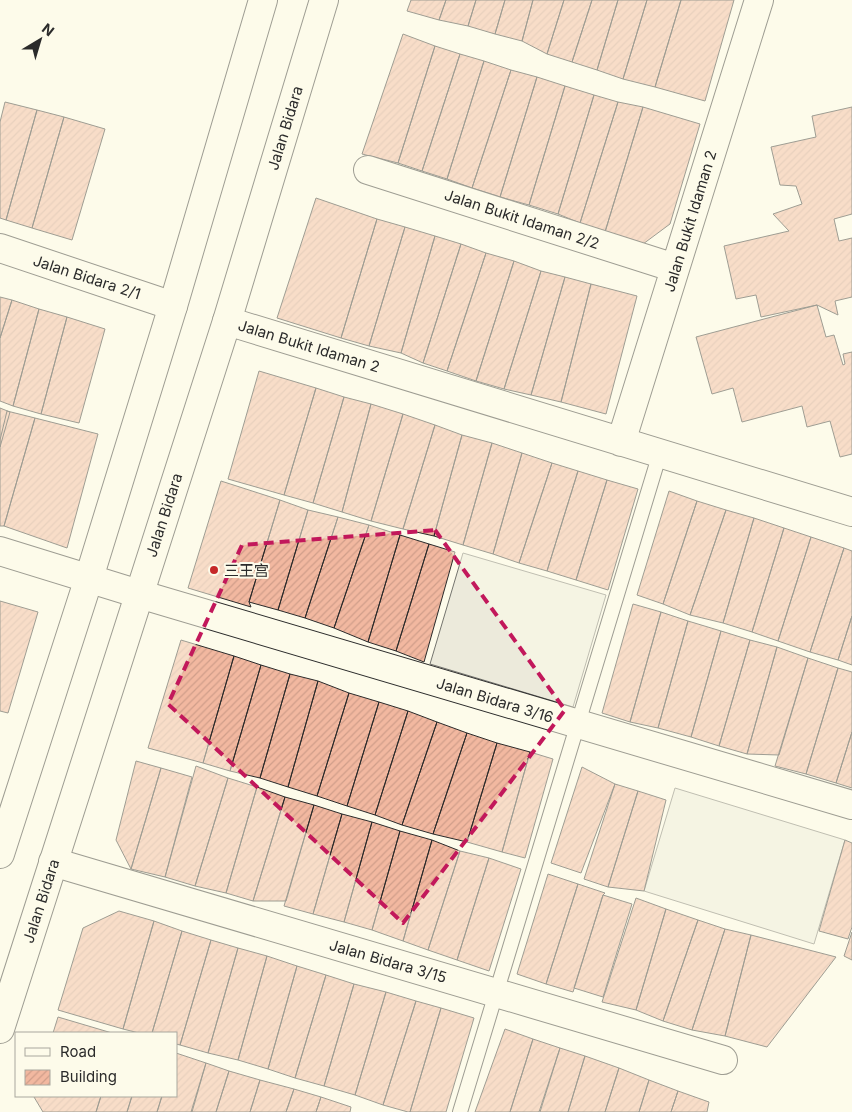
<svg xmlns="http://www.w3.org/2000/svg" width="852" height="1112" viewBox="0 0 852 1112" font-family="Inter,'Noto Sans SC',sans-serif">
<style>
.parking{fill:#eceadb;stroke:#74746e}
.building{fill:url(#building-hatch);stroke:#2b2b2b}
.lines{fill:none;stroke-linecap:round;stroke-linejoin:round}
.service-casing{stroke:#2b2b2b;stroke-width:16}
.minor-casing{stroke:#2b2b2b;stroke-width:30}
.secondary-casing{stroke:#2b2b2b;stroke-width:30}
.service{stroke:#fdfbea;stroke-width:14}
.minor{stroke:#fdfbea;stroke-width:28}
.secondary{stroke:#fdfbea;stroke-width:28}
.marked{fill:none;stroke:#c2185b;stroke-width:4;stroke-dasharray:10 6;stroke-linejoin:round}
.poi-dot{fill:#c62828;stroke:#fdfbea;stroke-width:2}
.labels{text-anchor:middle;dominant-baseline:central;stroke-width:4;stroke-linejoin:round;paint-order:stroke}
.street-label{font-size:15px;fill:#2b2b2b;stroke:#fdfbea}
.poi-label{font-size:15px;fill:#2b2b2b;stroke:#fdfbea;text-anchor:start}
</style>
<defs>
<pattern id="building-hatch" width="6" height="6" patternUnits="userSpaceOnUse" patternTransform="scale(1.25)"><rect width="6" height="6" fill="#f2b8a0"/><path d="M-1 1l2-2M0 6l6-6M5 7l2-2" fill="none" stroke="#d09e8a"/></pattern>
</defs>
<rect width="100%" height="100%" fill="#fdfbea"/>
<path class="parking" d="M463,553l143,42 -33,112 -143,-43z
M675,788l170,52 -31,104 -170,-53z"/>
<path class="building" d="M411,0h35l-7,20 -32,-9z
M446,0h30l-8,26 -29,-6z
M476,0h29l-10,34 -27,-8z
M505,0h28l-11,41 -27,-7z
M533,0h31l-17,54 -25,-13z
M564,0h28l-20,62 -25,-8z
M592,0h26l-21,70 -25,-8z
M618,0h29l-24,79 -26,-9z
M647,0h34l-26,87 -32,-8z
M681,0h53l-29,101 -50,-14z
M403,34l32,12 -37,117 -36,-9z
M435,46l25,8 -38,117 -24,-8z
M460,54l24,7 -37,118 -25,-8z
M484,61l27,9 -39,118 -25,-9z
M511,70l26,7 -37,120 -28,-9z
M537,77l28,9 -36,119 -29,-8z
M565,86l29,9 -36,119 -29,-9z
M594,95l24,7 -38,121 -22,-9z
M5,102l32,8 -31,110 -6,-2v-96z
M618,102l25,5 -38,125 -25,-9z
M643,107l57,17 -30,100 -27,20 -38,-12z
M852,107v107l-18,5 5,22 13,-3v59l-17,4 3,14 -21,-10 -56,12 -5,-22 -20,4 -12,-53 65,-15 -16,-17 29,-10 -6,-18 -16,-1 -9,-38 45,-10 -4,-21z
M37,110l27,7 -32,111 -26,-8z
M64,117l41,12 -33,111 -40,-12z
M316,198l61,21 -36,119 -64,-20z
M377,219l28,8 -36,119 -28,-8z
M405,227l30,9 -34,117 -32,-7z
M435,236l26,8 -38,119 -22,-10z
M461,244l25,9 -39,118 -24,-8z
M486,253l28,8 -38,120 -29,-10z
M514,261l27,10 -37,118 -28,-8z
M541,271l24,6 -34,118 -27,-6z
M565,277l26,7 -30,118 -30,-7z
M591,284l46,12 -31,118 -45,-12z
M0,297l12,3 -12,38z
M12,300l27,9 -26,97 -13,-5v-63z
M817,305l9,32 8,-2 9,30 2,-1 -2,-10 9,-2v102l-12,3 -10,-36 -23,6 -5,-21 -60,16 -9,-34 -21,6 -16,-57z
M39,309l28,8 -26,97 -28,-8z
M67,317l38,12 -26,94 -38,-9z
M259,371l57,17 -32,107 -56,-16z
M316,388l28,9 -31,106 -29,-8z
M344,397l27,7 -29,108 -29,-9z
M371,404l32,10 -32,107 -29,-9z
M0,408l10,4 -10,35z
M7,411l28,7 -31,108h-4v-86z
M403,414l32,11 -32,104 -32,-8z
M35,418l63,16 -31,114 -63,-22z
M435,425l27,10 -28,101 -31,-7z
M462,435l30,8 -29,102 -29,-9z
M492,443l30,10 -29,101 -30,-9z
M522,453l30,10 -33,100 -26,-9z
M552,463l26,8 -31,100 -28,-8z
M578,471l29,9 -31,100 -29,-9z
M607,480l31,9 -30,101 -32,-10z
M221,481l59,19 -31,102 2,5 -63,-19z
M669,491l28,10 -34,103 -26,-9z
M280,500l28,10 -30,100 -29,-8z
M697,501l29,9 -36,105 -27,-11z
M308,510l30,7 -33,101 -27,-8z
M726,510l28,8 -31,105 -33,-8z
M338,517l31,8 -35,103 -29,-10z
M754,518l30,10 -32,104 -29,-9z
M369,525l31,10 -32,107 -34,-14z
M784,528l27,9 -33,104 -26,-9z
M400,535l29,9 -33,107 -28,-9z
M811,537l33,11 -34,104 -32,-11z
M429,544l26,8 -31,110 -28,-11z
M844,548l8,3v65l-14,44 -28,-8z
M0,601l38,11 -30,101 -8,-2z
M633,604l28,8 -31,110 -28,-9z
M661,612l27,9 -30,107 -28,-6z
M852,616v49l-14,-5z
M688,621l33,10 -30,106 -33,-9z
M721,631l29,9 -31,106 -28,-9z
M181,640l53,16 -31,107 -55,-15z
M750,640l27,7 -30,107 -28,-8z
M777,647l31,11 -29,97 -32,-1z
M234,656l27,9 -31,106 -27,-8z
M808,658l30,10 -32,106 -31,-8z
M261,665l29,9 -30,104 -30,-7z
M838,668l14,4v60l-16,51 -30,-9z
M290,674l28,7 -30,106 -28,-9z
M318,681l31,12 -32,103 -29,-9z
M349,693l30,9 -32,104 -30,-10z
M379,702l29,9 -33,104 -28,-9z
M408,711l29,11 -35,103 -27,-10z
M437,722l30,11 -34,101 -31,-9z
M852,732v56l-16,-5z
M467,733l30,10 -30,99 -34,-8z
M497,743l33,9 -28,100 -35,-10z
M530,752l23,7 -28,99 -23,-6z
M136,761l25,7 -30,101 -15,-29z
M196,766l32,12 -33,108 -30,-9z
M582,767l33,17 -34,89 -30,-10z
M161,768l31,9 -27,100 -34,-8z
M228,778l29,9 -31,106 -31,-7z
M615,784l23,7 -30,96 -24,-8z
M257,787l28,10 -32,104 -27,-8z
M638,791l28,9 -22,91 -36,-4z
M285,797l29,8 -28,96h-33z
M314,805l28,9 -29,100 -29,-8z
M342,814l30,8 -28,100 -31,-8z
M372,822l28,9 -28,99 -28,-8z
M400,831l32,9 -29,101 -31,-11z
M432,840l28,11 -32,99 -25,-9z
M845,840l7,3v84l-4,12 -29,-8z
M460,851l29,7 -32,102 -29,-10z
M489,858l32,11 -32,102 -32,-11z
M548,874l30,10 -32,100 -29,-10z
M578,884l27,9 -2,2 -30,97 -27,-8z
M603,895l29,9 -29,93 -29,-9z
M636,898l30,11 -30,101 -34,-8z
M666,909l32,11 -35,101 -27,-11z
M119,911l35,10 -31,108 -65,-19 25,-82z
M698,920l27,9 -33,101 -29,-9z
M154,921l28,10 -30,102h-13l-16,-4z
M725,929l26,6 -26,101 -33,-6z
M182,931l29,9 -31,105 -4,-1v-11h-24z
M852,932v28l-8,-4z
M751,935l85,22 -69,90 -42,-11z
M211,940l27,8 -30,105 -28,-8z
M238,948l29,8 -29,104 -30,-7z
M267,956l30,10 -29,103 -30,-9z
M297,966l29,9 -31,103 -27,-9z
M326,975l28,9 -30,102 -29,-8z
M354,984l32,8 -31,103 -31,-9z
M386,992l30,9 -33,104 -28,-10z
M416,1001l25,7 -31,104h-2l-25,-7z
M441,1008l33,10 -28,94h-36z
M58,1017l54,16h-59z
M505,1029l28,10 -23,73h-35z
M533,1039l27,9 -21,64h-29z
M560,1048l25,8 -17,56h-28z
M176,1053l30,10 -14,49h-35l5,-16h14z
M585,1056l34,12 -14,44h-37z
M206,1063l23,8 -13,41h-25z
M619,1068l30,12 -10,32h-34z
M229,1071l31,9 -10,32h-34z
M260,1080l34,9 -8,23h-36z
M649,1080l29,11 -7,21h-32z
M294,1089l27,8 -5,15h-30z
M678,1091l31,11 -2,10h-36z
M35,1096h66l-5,16h-53l-9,-15z
M101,1096h31l-5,16h-31z
M132,1096h30l-5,16h-30z
M321,1097l30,10 -1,5h-34z"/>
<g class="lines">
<g class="service-casing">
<path id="service" d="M460,1112l200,-659"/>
</g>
<g class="minor-casing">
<path id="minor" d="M368,170l307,98
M0,248l173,58
M227,321l625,191
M621,442l138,-442
M0,551l139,43 713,211
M53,862l670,198"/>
</g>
<g class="secondary-casing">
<path id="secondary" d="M0,854l89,-276 84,-272 90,-306
M0,1029l227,-708 97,-321"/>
</g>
<use href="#service" class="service"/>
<use href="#minor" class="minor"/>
<use href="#secondary" class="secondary"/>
</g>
<path d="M0 0H852V1112H0ZM435,530l130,180 -162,213 -235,-219 74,-159z" fill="#fdfbea" fill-opacity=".55" fill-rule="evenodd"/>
<path class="marked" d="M435,530l130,180 -162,213 -235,-219 74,-159z"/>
<circle class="poi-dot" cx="214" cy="570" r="5"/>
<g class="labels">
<g class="street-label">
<text transform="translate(285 128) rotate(-73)">Jalan Bidara</text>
<text transform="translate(522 219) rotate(18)">Jalan Bukit Idaman 2/2</text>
<text transform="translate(690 221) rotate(-73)">Jalan Bukit Idaman 2</text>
<text transform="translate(87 277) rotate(18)">Jalan Bidara 2/1</text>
<text transform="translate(309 346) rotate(17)">Jalan Bukit Idaman 2</text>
<text transform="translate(164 515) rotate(-72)">Jalan Bidara</text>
<text transform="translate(495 700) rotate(17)">Jalan Bidara 3/16</text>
<text transform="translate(41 901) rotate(-72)">Jalan Bidara</text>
<text transform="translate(388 961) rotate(16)">Jalan Bidara 3/15</text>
</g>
<g class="poi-label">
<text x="224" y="570">三王宫</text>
</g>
</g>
<rect x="15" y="1032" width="162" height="65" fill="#fdfbea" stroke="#a9a89e"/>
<rect x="25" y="1048" width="25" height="8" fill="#fdfbea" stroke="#a9a89e"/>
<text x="60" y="1057" font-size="15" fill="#2b2b2b">Road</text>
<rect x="25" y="1070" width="25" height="15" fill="url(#building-hatch)" stroke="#a9a89e"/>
<text x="60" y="1082" font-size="15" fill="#2b2b2b">Building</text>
<g transform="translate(40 40) rotate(38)" stroke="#fdfbea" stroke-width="4" paint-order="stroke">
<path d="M0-4L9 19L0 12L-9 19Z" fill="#2b2b2b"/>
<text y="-8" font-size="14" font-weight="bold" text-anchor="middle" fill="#2b2b2b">N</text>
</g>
</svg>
